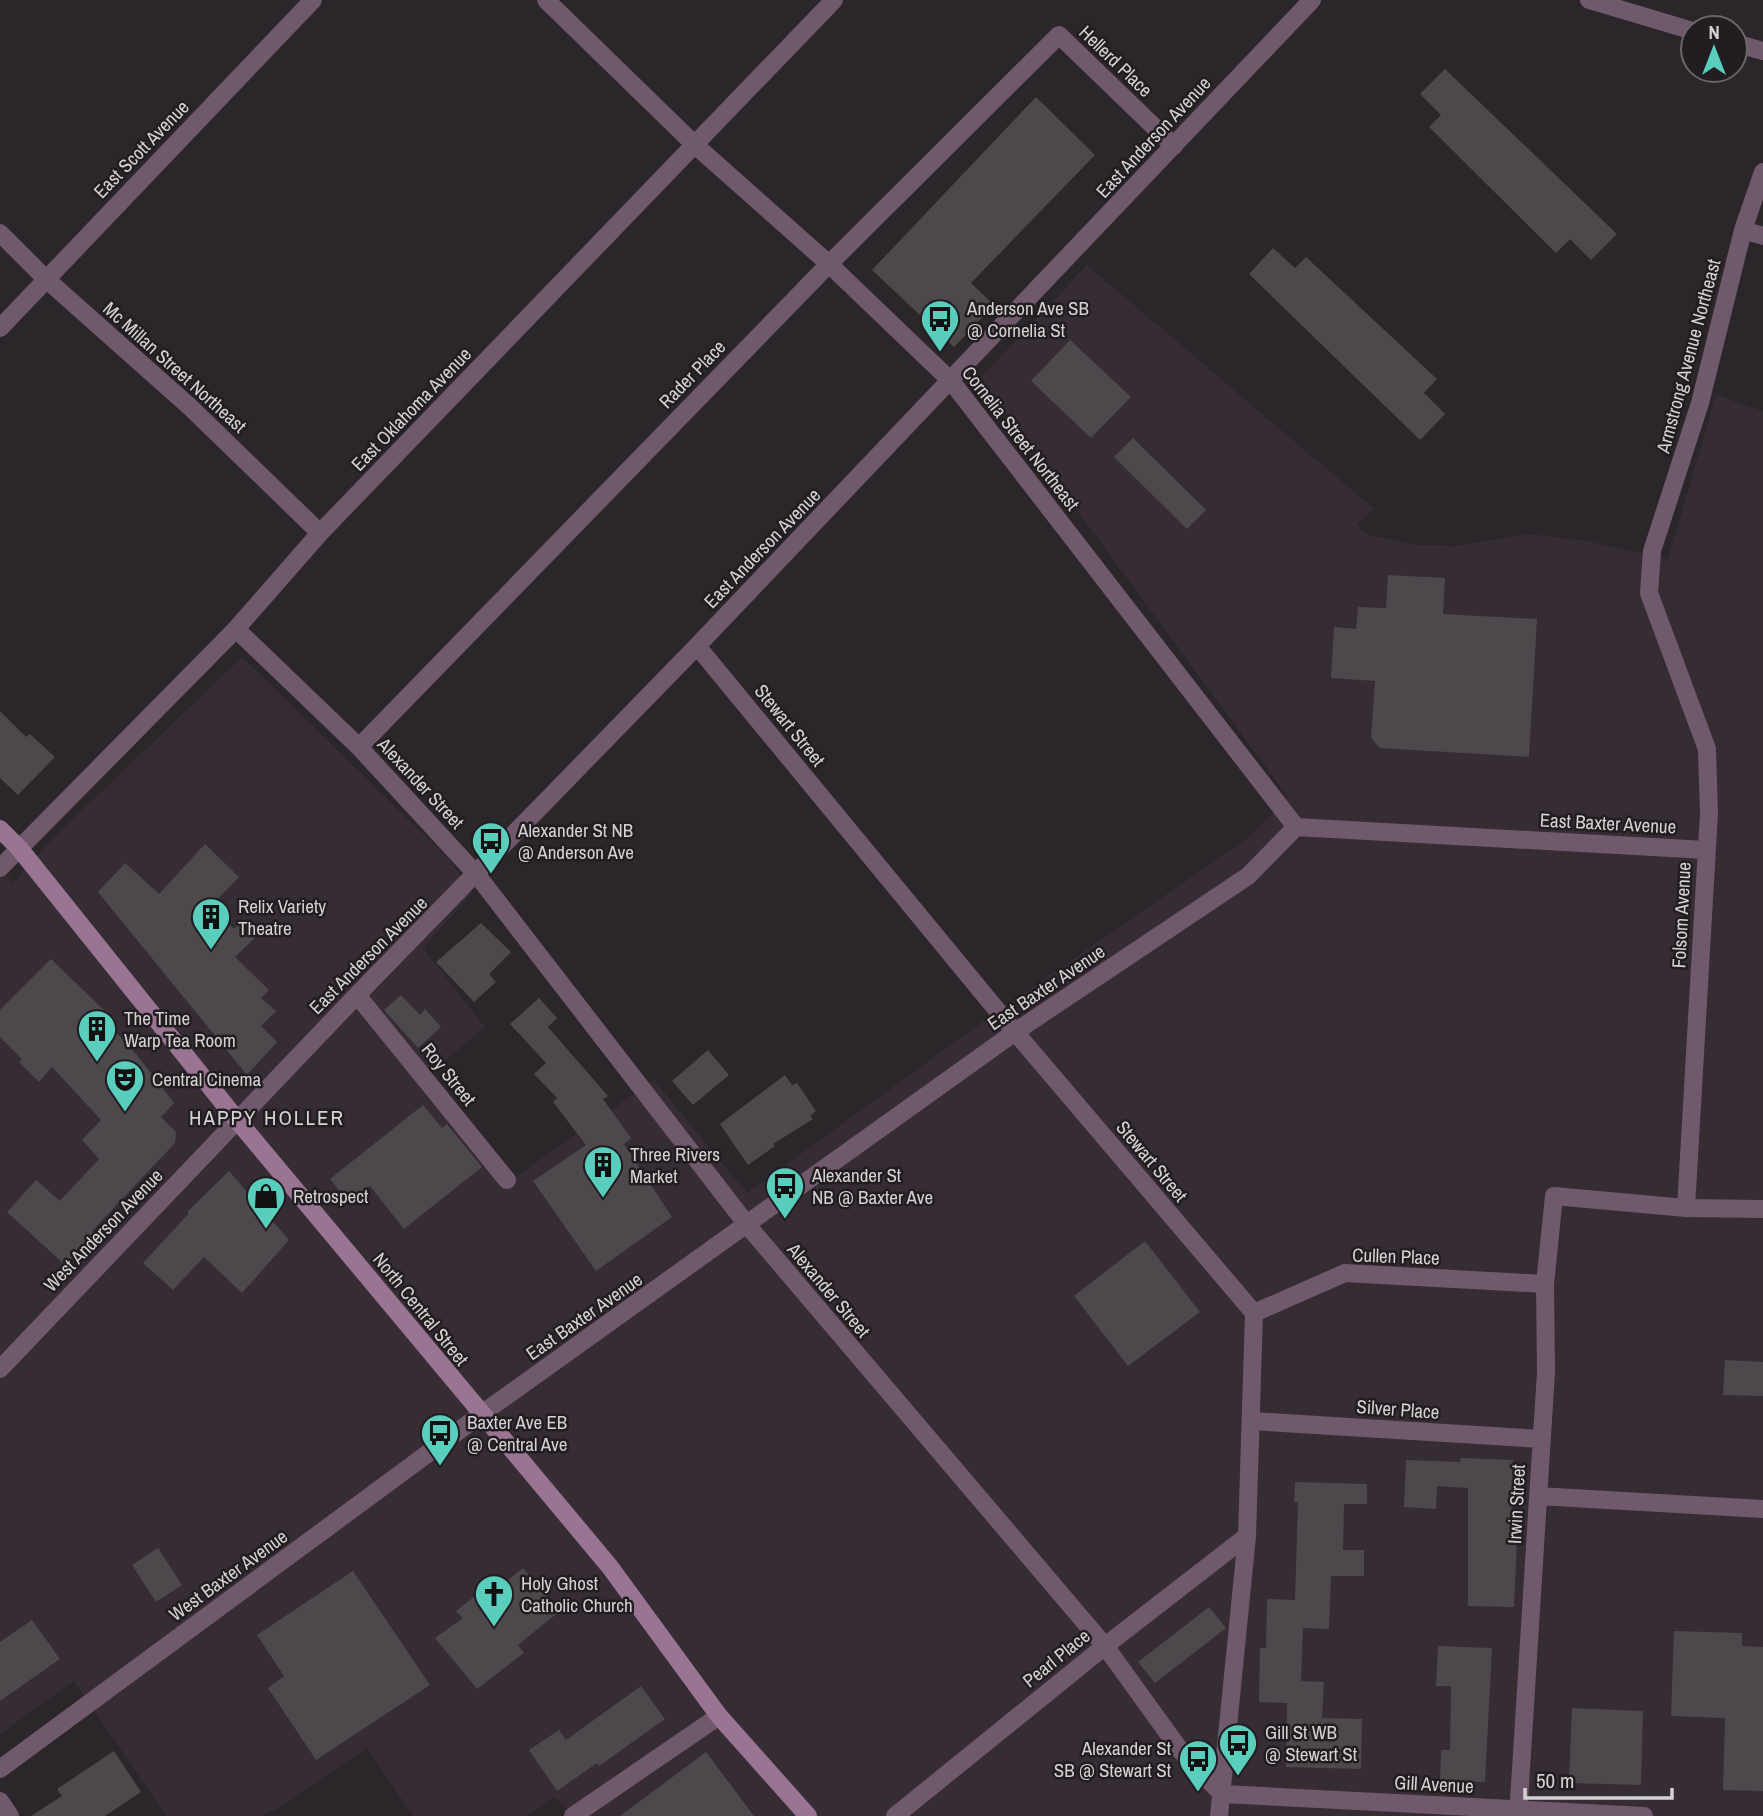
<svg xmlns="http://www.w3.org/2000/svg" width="1763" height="1816" viewBox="0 0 1763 1816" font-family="'Archivo Narrow',sans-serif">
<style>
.built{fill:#362c34}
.building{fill:#4d484c}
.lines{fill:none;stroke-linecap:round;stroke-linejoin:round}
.minor{stroke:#71596c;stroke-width:18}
.tertiary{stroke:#71596c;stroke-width:18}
.secondary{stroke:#9a7593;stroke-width:18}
.labels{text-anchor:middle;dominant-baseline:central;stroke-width:5;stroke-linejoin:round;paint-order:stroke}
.street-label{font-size:19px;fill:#d4d1d4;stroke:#211d20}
.poi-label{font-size:19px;fill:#d4d1d4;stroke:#211d20;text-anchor:start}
.neighbourhood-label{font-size:21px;letter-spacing:2px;fill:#d4d1d4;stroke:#211d20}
</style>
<rect width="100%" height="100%" fill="#2a262a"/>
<path class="built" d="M1087,265l287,244 -17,16 11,10 51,10 36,1 75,-12 56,7 82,18 48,-164 47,16v1405h-1189l-19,-19 -28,19h-114l-46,-68 -88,60 -19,8h-94l-92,-135 -74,53v-867l13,16 39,-44 190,-182 208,203 22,33 -49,55 62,79 -54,45 84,105 139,-97 93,113 230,-167 272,-189 39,-40 -304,-413 -2,-8z"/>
<path class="building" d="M1445,69l172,165 -26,26 -21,-21 -14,14 -127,-126 12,-12 -21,-21z
M1036,97l59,58 -124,128 23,22 -40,42 -82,-77z
M1273,248l22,20 11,-11 131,122 -13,14 21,21 -25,26 -171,-166z
M1070,340l61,57 -40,41 -60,-57z
M1133,438l73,72 -19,19 -73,-72z
M1388,575l57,3 -2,36 94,5 -8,138 -149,-9 -9,-10 4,-57 -44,-3 3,-51 22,2 2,-22 28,1z
M0,711l26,26 4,-3 25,23 -37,38 -18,-17z
M205,844l34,33 -29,30 24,22 10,-11 16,15 -25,24 34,33 -8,8 15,13 -15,15 16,16 -30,33 -149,-183 27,-29 34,31z
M481,923l30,29 -22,22 7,8 -22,20 -38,-40z
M51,959l55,53 -4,5 35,38 37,48 -13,14 15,15 -1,11 -83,88 3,2 -30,32 -58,-53 29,-32 24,21 39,-42 -17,-19 19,-20 -49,-53 -13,15 -20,-20 3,-3 -22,-22v-27z
M401,995l19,20 5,-6 16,18 -23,21 -34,-38z
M539,998l18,20 -9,9 60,69 -5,3 28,39 -7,6 48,73 -76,54 -63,-90 53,-36 -33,-43 4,-4 -23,-24 12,-11 -36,-39z
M708,1050l21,25 -36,30 -21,-24z
M785,1075l7,10 5,-2 19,28 -6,5 3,3 -40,25 2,2 -27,19 -28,-41z
M423,1105l19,23 5,-4 35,43 -78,62 -34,-43 -21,17 -19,-24z
M229,1171l60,69 -47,53 -38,-36 -31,33 -30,-27 46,-50 -2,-1z
M1145,1241l55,71 -72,54 -54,-70z
M1725,1360l38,2v34l-40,-1z
M1461,1458l52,2 -2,57h7l-4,90 -46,-1v-118l-31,-2 -1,23 -32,-2 2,-47 54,2z
M1295,1482l72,2v20h-23l-1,46h21v26h-33l-2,53 -26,-1 -2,53 23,1 -2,36 40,1 -1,50 -75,-2 1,-64 -28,-1 1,-54h6l1,-49 28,1 3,-98h-4z
M158,1548l24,37 -26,17 -24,-37z
M523,1568l37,43 -42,34 6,8 -47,36 -42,-51 28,-20 -7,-7 19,-15 5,7z
M353,1571l77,114 -114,75 -48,-72 16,-12 -27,-41z
M1209,1607l17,21 -71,55 -17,-21z
M32,1620l28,39 -60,42v-59z
M1674,1631l68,2v13l21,1v144l-40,-1 2,-72 -54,-2z
M1438,1646l54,2 -7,134 -45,-1 1,-31h9l1,-64h-15z
M641,1686l24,33 -66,47 -2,-3 -40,28 -28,-41 30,-20 7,10z
M1572,1708l71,3 -2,74 -72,-2z
M114,1751l27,41 -36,24h-74l31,-20 -5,-7z
M706,1752l48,64h-134z"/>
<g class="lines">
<path class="minor" d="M546,0l149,145 134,119 122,117 345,446
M1589,0l104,31
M1735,43l28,8
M1743,230l20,6
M0,233l46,46 144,128 130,126
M0,328l313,-328
M236,629l123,118 118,128 271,351 357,420 75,104 42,44 422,22
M697,646l318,386 239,281 -7,223 -28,280
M359,747l470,-483 230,-229 115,111
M0,868l236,-239 84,-96 514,-533
M357,995l150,185
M1686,1208l23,-395 -2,-64 -58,-156 3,-42 48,-148 43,-173 20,-58
M1254,1313l91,-40 200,11
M0,1369l357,-374 340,-349 615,-646
M480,1415l535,-383 233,-156 48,-49 410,23
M1252,1421l289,18
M1538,1496l225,13
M0,1801l10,15
M573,1816l146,-100
M895,1816l210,-170 142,-110
M1518,1816l28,-444 -1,-88 9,-88 132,12 77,1"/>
<path class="tertiary" d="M0,1769l480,-354"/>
<path class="secondary" d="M0,829l19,19 218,272 373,447 109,149 89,100"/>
</g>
<defs>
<g id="bus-pin" transform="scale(2.0125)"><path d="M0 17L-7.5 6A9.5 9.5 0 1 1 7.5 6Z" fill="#5acebd" stroke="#211d20"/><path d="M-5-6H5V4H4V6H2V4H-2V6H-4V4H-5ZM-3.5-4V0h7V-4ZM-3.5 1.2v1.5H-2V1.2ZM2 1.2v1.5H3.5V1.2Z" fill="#111"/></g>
<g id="building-pin" transform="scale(2.0125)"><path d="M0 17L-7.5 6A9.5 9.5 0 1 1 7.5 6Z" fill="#5acebd" stroke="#211d20"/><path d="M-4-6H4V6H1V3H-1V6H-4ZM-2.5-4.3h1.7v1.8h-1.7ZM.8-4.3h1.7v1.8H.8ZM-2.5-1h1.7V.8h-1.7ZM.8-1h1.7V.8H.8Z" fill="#111"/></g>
<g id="theatre-pin" transform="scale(2.0125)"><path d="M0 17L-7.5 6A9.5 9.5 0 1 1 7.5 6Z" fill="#5acebd" stroke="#211d20"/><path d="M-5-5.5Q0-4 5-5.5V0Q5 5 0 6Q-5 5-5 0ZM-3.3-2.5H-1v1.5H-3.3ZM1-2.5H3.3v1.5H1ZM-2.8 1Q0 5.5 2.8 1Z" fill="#111"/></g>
<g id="shop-pin" transform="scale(2.0125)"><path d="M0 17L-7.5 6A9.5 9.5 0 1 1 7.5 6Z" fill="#5acebd" stroke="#211d20"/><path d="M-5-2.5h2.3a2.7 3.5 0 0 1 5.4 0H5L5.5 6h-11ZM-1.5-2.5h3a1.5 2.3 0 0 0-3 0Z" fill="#111"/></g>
<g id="church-pin" transform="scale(2.0125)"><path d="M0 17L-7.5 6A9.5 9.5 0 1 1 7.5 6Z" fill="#5acebd" stroke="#211d20"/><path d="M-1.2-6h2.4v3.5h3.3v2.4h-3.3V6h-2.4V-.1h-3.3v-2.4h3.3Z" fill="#111"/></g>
</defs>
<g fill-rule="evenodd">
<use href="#bus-pin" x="940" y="319"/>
<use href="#bus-pin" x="491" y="841"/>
<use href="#building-pin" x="211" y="917"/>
<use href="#building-pin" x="97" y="1029"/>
<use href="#theatre-pin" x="125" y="1079"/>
<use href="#building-pin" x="603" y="1165"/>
<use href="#bus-pin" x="785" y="1186"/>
<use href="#shop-pin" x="266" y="1196"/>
<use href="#bus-pin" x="440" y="1433"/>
<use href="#church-pin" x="494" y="1594"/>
<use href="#bus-pin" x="1238" y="1743"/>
<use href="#bus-pin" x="1198" y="1759"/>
</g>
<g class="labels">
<g class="street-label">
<text transform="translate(1116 61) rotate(44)">Hellerd Place</text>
<text transform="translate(1153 137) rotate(-47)">East Anderson Avenue</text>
<text transform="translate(141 149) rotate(-46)">East Scott Avenue</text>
<text transform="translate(1688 356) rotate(-75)">Armstrong Avenue Northeast</text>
<text transform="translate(175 367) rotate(42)">Mc Millan Street Northeast</text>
<text transform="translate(692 374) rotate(-46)">Rader Place</text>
<text transform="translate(411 409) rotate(-46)">East Oklahoma Avenue</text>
<text transform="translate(1021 438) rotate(52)">Cornelia Street Northeast</text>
<text transform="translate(762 548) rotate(-46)">East Anderson Avenue</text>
<text transform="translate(790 725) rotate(51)">Stewart Street</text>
<text transform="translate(421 783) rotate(47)">Alexander Street</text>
<text transform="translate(1608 823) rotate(3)">East Baxter Avenue</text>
<text transform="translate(1681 915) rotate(-87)">Folsom Avenue</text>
<text transform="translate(368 955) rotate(-45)">East Anderson Avenue</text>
<text transform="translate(1046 987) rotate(-34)">East Baxter Avenue</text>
<text transform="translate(449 1074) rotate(51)">Roy Street</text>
<text transform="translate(1152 1161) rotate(50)">Stewart Street</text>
<text transform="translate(103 1230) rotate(-46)">West Anderson Avenue</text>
<text transform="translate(1396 1256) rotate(2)">Cullen Place</text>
<text transform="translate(829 1290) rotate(50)">Alexander Street</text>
<text transform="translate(421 1309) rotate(51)">North Central Street</text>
<text transform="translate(584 1316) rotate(-35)">East Baxter Avenue</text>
<text transform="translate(1398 1409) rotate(4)">Silver Place</text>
<text transform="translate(1516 1504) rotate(-87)">Irwin Street</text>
<text transform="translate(228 1575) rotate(-36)">West Baxter Avenue</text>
<text transform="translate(1056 1658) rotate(-39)">Pearl Place</text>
<text transform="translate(1434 1784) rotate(3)">Gill Avenue</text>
</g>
<g class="poi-label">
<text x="967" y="308">Anderson Ave SB<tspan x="967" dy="22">@ Cornelia St</tspan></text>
<text x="518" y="830">Alexander St NB<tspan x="518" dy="22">@ Anderson Ave</tspan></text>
<text x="238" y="906">Relix Variety<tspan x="238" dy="22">Theatre</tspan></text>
<text x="124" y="1018">The Time<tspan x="124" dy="22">Warp Tea Room</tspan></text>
<text x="152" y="1079">Central Cinema</text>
<text x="630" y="1154">Three Rivers<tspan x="630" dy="22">Market</tspan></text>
<text x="812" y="1175">Alexander St<tspan x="812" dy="22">NB @ Baxter Ave</tspan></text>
<text x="293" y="1196">Retrospect</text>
<text x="467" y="1422">Baxter Ave EB<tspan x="467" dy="22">@ Central Ave</tspan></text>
<text x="521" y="1583">Holy Ghost<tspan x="521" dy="22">Catholic Church</tspan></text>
<text x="1265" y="1732">Gill St WB<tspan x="1265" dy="22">@ Stewart St</tspan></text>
<text x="1171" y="1748" text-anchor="end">Alexander St<tspan x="1171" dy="22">SB @ Stewart St</tspan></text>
</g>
<g class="neighbourhood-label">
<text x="267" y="1117">HAPPY HOLLER</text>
</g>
</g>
<g transform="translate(1714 49)"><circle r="33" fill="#211d20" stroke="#696568" stroke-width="2"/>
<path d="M0-5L12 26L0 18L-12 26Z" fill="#5acebd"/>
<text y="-10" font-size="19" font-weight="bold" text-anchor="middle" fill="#d4d1d4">N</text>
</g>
<path d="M1525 1788v10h147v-10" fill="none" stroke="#d4d1d4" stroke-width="3.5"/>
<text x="1536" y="1788" font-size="21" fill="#d4d1d4" stroke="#211d20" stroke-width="5" paint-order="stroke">50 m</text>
</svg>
